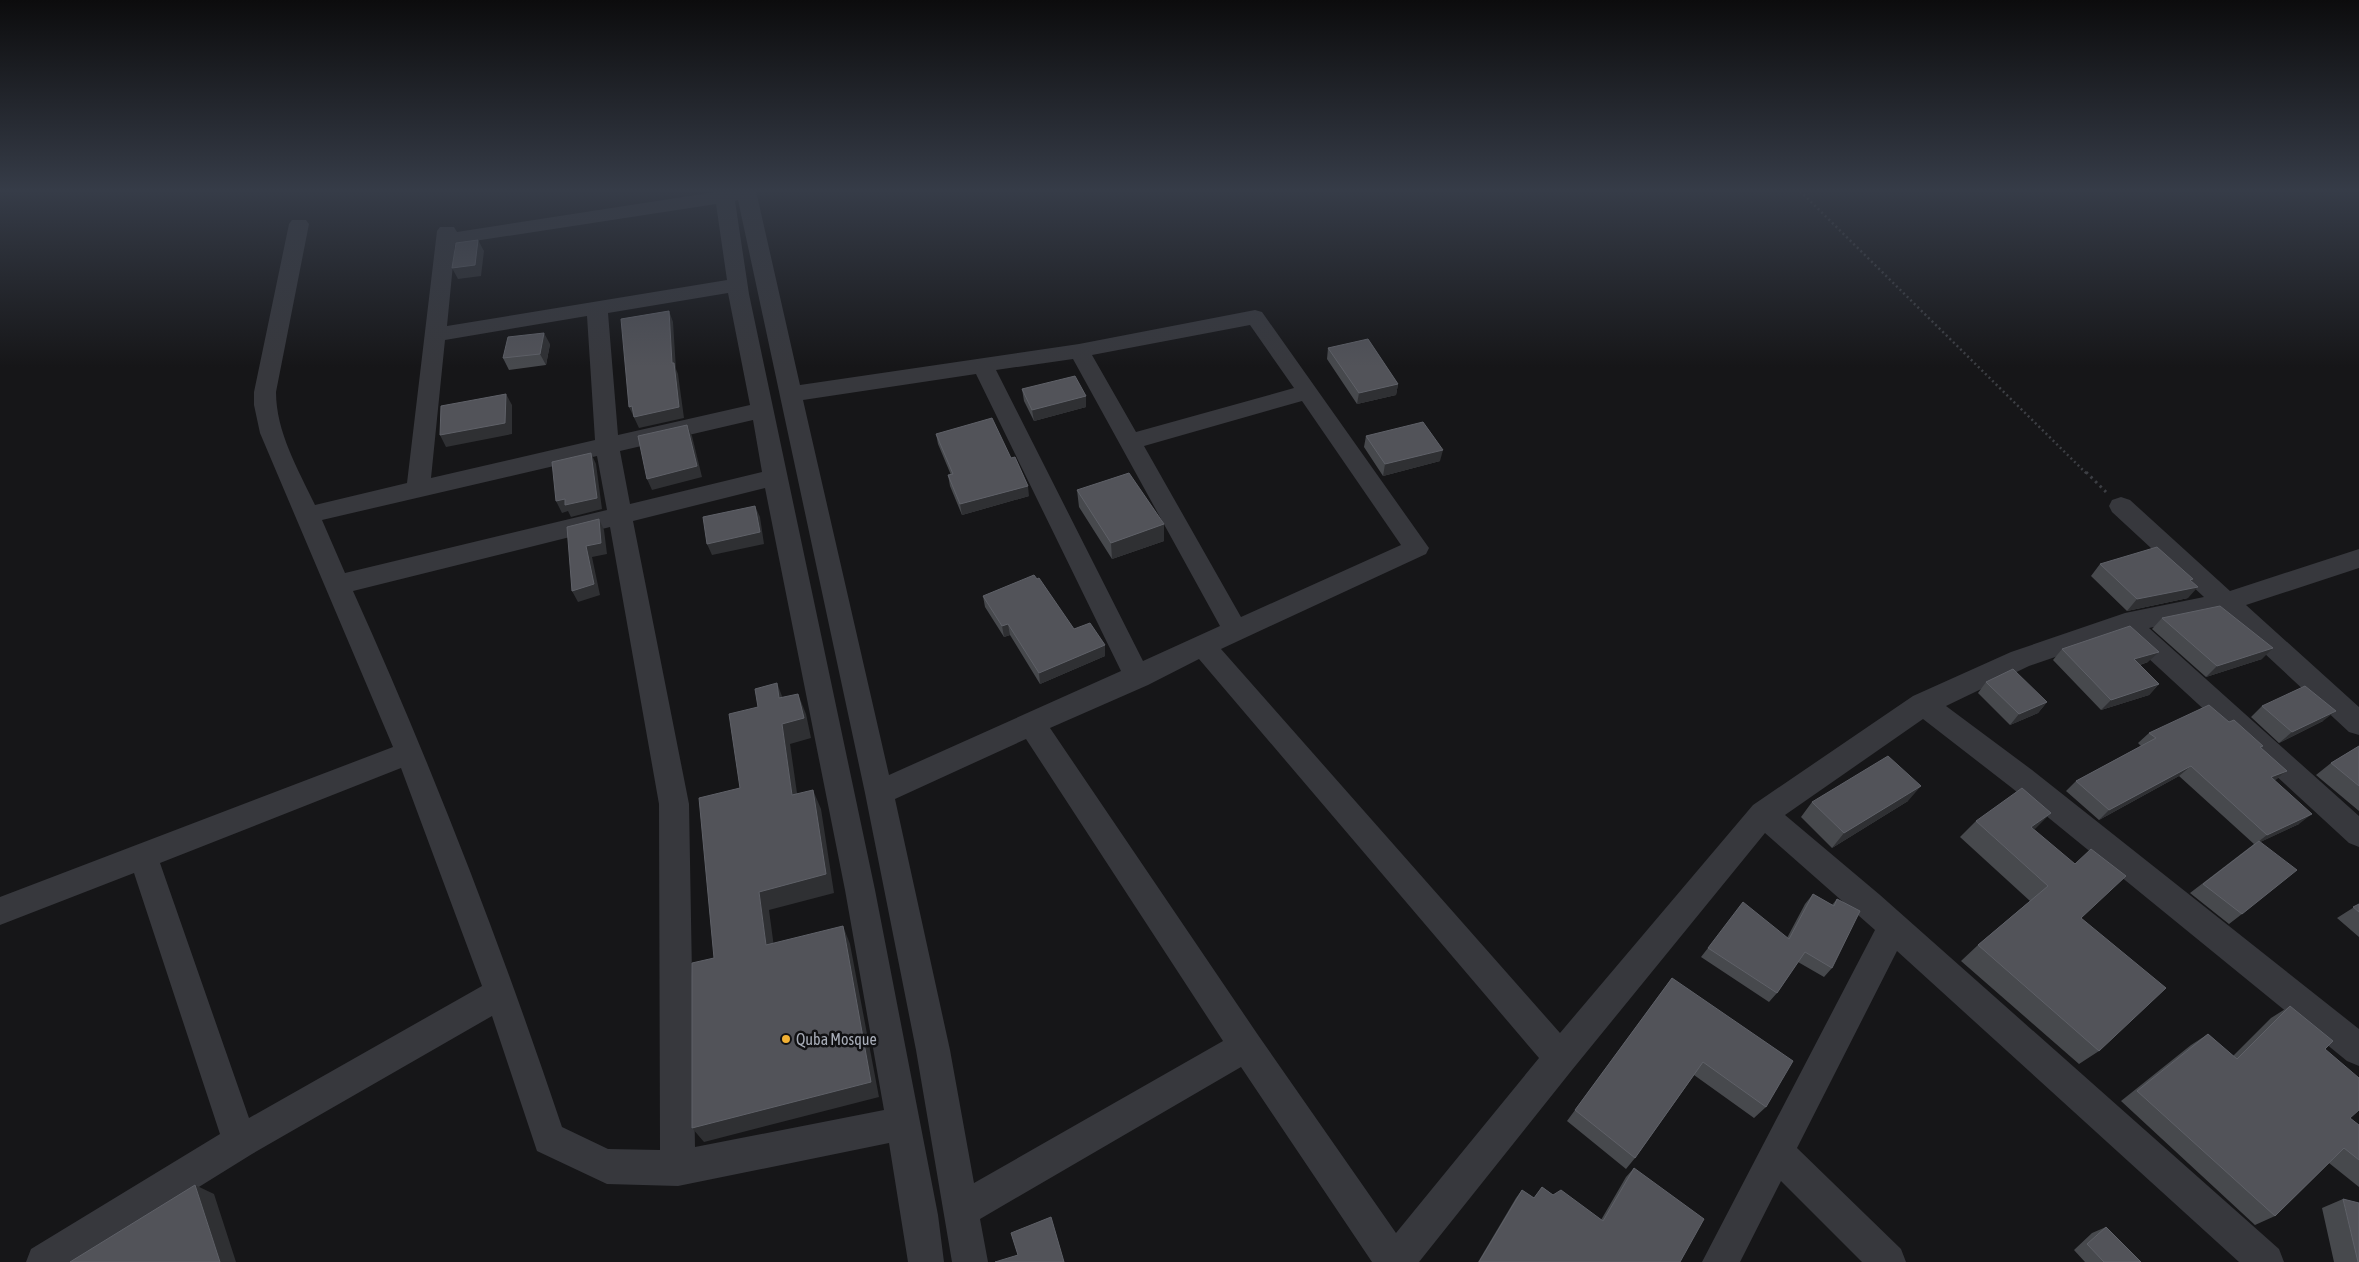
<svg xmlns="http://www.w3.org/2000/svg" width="2359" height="1262" viewBox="0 0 2359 1262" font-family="'Asap Condensed',sans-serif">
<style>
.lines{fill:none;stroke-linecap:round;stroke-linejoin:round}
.path-far1{stroke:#3d3f44;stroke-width:2.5;stroke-dasharray:2 3;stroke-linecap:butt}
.path{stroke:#3d3f44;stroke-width:3;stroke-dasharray:2.5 4;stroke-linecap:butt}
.minor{fill:#37383d;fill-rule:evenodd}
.wall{fill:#47494d}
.shaded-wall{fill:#2f3033}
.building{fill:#525359;stroke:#5f6168}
.poi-dot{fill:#f2b134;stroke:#111113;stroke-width:2}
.labels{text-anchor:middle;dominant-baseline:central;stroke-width:5;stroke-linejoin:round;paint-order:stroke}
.near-poi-label{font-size:16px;fill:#a8adb8;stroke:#111113;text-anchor:start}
</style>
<rect width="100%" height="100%" fill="#161618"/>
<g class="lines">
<path class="path-far1" d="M1800,191l287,283"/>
<path class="path" d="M2086,472l20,20"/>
<path class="minor" d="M715,191h41l44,194 279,-41 176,-34 7,2 167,236 -3,6 -205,95 339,384 193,-228 160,-109 98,-44 114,-39 79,-16 -92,-85 -3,-6 3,-6 9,-3 9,3 100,91 129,-42v19l-113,37 113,102v28l-10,-3 -128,-119 -72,15 210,188v31l-10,-4 -227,-209 -93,32 -83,40 86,64 327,259v37l-12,-5 -335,-273 -89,-69 -138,96 95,80 399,354 5,13h-45l-342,-311 -100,197 104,101 5,13h-44l-81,-81 -41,81h-38l173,-332 -110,-97 -193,237 -153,192h-47l-131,-195 -261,152 8,43h-36l-36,-212 -51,-257 -127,-593 -3,1 14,93 126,596 63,325 6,47h-36l-19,-119 -211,43 -71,-2 -70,-33 -45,-135 -240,138 -174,108h-52l5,-13 189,-115 -86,-261 -134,52v-28l393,-150 -133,-314 -6,-28v-13l35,-168 3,-4h14l3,4 -33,168c0,40 22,77 39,113l92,-22 30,-252 3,-4h14l3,5 258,-40zM716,204l11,76 -280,46 8,-82zM728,293l22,112 -132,30 -10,-122zM587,316l8,124 -164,38 14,-138zM1250,325l44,63 -158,44 -44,-77zM1073,359l147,267 -77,35 -147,-291zM976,374l145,297 -232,104 -86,-375zM1302,401l99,144 -160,72 -97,-171zM753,420l9,52 -132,32 -10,-53zM597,456l10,54 -262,63 -23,-53zM765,488l80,402 39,220 -189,37 -6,-343 -56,-283zM610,527l49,277 1,346 -52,-1 -46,-22c-61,-182 -130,-361 -209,-536zM1199,659l340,399 -143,175 -138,-198 -208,-307 98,-43zM1026,739l197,302 -249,142 -24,-133 -55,-251zM401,768l81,218 -233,132 -89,-255z"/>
</g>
<path class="wall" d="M550,344l-4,21 -37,5 -6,-12z
M1328,348l70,36 -2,11 -39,9 -30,-45z
M1022,389l64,7v11l-52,14 -10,-20z
M936,434l93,62 -67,19 -12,-29 -2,-11h3l-13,-31z
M1366,436l74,25 -57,15 -19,-29z
M1077,490l87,34v17l-52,18 -33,-52z
M2100,564l93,15 -2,2 -3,17 -61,13 -36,-35z
M983,596l91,33 31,27 -65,28 -30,-49 -6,2 -19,-30z
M2162,618l100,41 -56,18 -54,-48z
M2062,649l86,13 -8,3 19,19 -10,11 -48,15 -48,-50z
M1986,682l61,20 -9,11 -28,12 -32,-32z
M2262,706l61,15 -44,22 -28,-26z
M2229,722l34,24 -2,2 26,23 -13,10 25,43 -39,18 -18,72 -13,10 -39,-31 64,-49 -75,-68 -80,44 -33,-29 10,-10 65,-35 -3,-3 11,-10z
M2359,746v65l-43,-36 15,-12z
M1908,801l-76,47 -31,-31 11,-15z
M1976,821l58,9 47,88 18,133 -20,13 -118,-103 17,-16 52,-44 -70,-64z
M1813,894l19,11 5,-6 -5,69 -8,9 -26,-15 -21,31 -8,9 -68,-45 7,-9 79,-10 18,-34z
M2359,904v33l-22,-19z
M1672,978l94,129 -12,11 -60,-43 -59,83 -9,11 -59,-48z
M2290,1006l35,43 25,69 9,7v62l-30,-24 -54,53 -20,9 -134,-124 70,-56 17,-11 25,22 38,-38z
M1634,1168l46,94h-202l38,-64 6,-8 12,8 8,-11 11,8 48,25 25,-43z
M2343,1199l16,63h-25l-12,-54z
M2106,1227l35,35h-56l-11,-12 18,-17z"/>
<path class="shaded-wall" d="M478,240l6,11 -3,25 -23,3 -6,-11z
M669,311l4,11 3,47 2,5 6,44 -45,10 -10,-21 43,-44z
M544,333l6,11 -4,21 -6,-11z
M1398,384l-2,11 -39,9 2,-11z
M506,394l6,11v29l-66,13 -6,-12z
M1086,396v11l-52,14 -2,-11z
M687,425l5,11 10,41 -50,13 -5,-11z
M1443,450l-3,11 -57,15 2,-12z
M591,453l5,11 6,45 -31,8 -3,-6 -6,2 -6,-12z
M1028,486l1,10 -67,19 -2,-11z
M755,506l5,11 4,27 -52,11 -5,-11z
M599,519l5,11 3,24 -15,3 8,38 -22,7 -6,-11 14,-45z
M1164,524v17l-52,18 -1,-16z
M2193,579l-10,11 15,-3 -10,11 -61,13 10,-12z
M1008,624l2,11 -6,2 -2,-11z
M1105,645v11l-65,28 -1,-11z
M2273,648l-11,11 -56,18 11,-11z
M2159,652l-11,10 -24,8 10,-11z
M777,683l8,21 -6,-6z
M2159,684l-10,11 -48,15 10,-10z
M798,694l8,20 5,24 -21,6 10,70 -8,-19 -10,-71z
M2047,702l-9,11 -28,12 9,-11z
M2336,711l-13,10 -44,22 13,-11z
M2191,766l-12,10 -80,44 10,-10z
M2287,771l-13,10 -3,-4z
M1921,786l-13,15 -76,47 12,-15z
M813,790l8,19 13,84 -65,17 7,52 -10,-17 -7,-53z
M2051,813l-16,16 -4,-2z
M2312,814l-13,10 -45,21 13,-10z
M843,926l7,18 29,153 -175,45 -12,-14z
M195,1185l19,9 22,68h-16z"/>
<path class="building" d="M478,240l-3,25 -23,3 4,-25z
M669,311l3,52h2l5,44 -45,10 -2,-11 -3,1 -8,-88z
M544,333l-4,21 -37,4 5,-21z
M1368,339l30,45 -39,9 -31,-45z
M1075,376l11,20 -54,14 -10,-21z
M506,394l-1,29 -65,12 1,-29z
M992,418l19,40 4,-1 13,29 -68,18 -12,-29 5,-1 -17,-40z
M1423,422l20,28 -58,14 -19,-28z
M687,425l10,41 -50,13 -9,-43z
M591,453l6,45 -32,7v-6l-9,2 -4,-39z
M1129,473l35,51 -53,19 -34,-53z
M755,506l5,26 -53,12 -4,-27z
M599,519l2,24 -15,3 8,38 -22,7 -5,-64z
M2157,547l36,32 -3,1 8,7 -61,12 -37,-35z
M1034,575l3,4 2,-1 35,51 16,-6 15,22 -66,28 -31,-49 -6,2 -19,-30z
M2220,606l53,42 -56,18 -55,-48z
M2130,626l29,26 -25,7 25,25 -48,16 -49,-51z
M2013,669l34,33 -28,12 -33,-32z
M777,683l2,15 19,-4 6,24 -22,6 10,71 21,-5 13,84 -67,18 7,53 77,-19 28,156 -179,46v-165l22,-5 -15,-160 41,-10 -11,-74 29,-7 -3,-18z
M2305,686l31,25 -44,21 -30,-26z
M2209,705l20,17 5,-2 29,26 -3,1 27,24 -16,6 41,37 -45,21 -76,-69 -82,44 -33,-29 80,-43 -7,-5z
M2359,746v40l-28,-23z
M1888,756l33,30 -77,47 -32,-31z
M2022,788l29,25 -20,14 44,37 16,-15 35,27 -45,42 85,70 -67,63 -121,-106 70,-59 -72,-65z
M2259,841l38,29 -55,44 -39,-30z
M1813,894l21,12 3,-7 23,12 -28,57 -27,-16 -28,41 -69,-45 35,-46 46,37z
M2359,904v8l-6,-5z
M1672,978l121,83 -27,46 -63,-45 -68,96 -60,-48z
M2290,1006l43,35 -8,8 34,29v32l-9,8 9,7v35l-15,-12 -69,68 -138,-125 71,-57 29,25z
M1634,1168l70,51 -24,43h-201l43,-72 12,8 8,-11 11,8 8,-5 42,31z
M195,1185l25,77h-150z
M2343,1199l16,4v59h-1z
M1051,1217l13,45h-69l23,-7 -7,-22z
M2106,1227l35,35h-37l-17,-18z"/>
<linearGradient id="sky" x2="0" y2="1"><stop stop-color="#0c0c0d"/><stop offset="0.52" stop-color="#363c48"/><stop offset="1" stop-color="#363c48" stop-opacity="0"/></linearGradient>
<rect width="2359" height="367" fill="url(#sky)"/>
<circle class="poi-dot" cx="786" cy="1039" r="5"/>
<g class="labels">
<g class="near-poi-label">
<text x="796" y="1039">Quba Mosque</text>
</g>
</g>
</svg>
